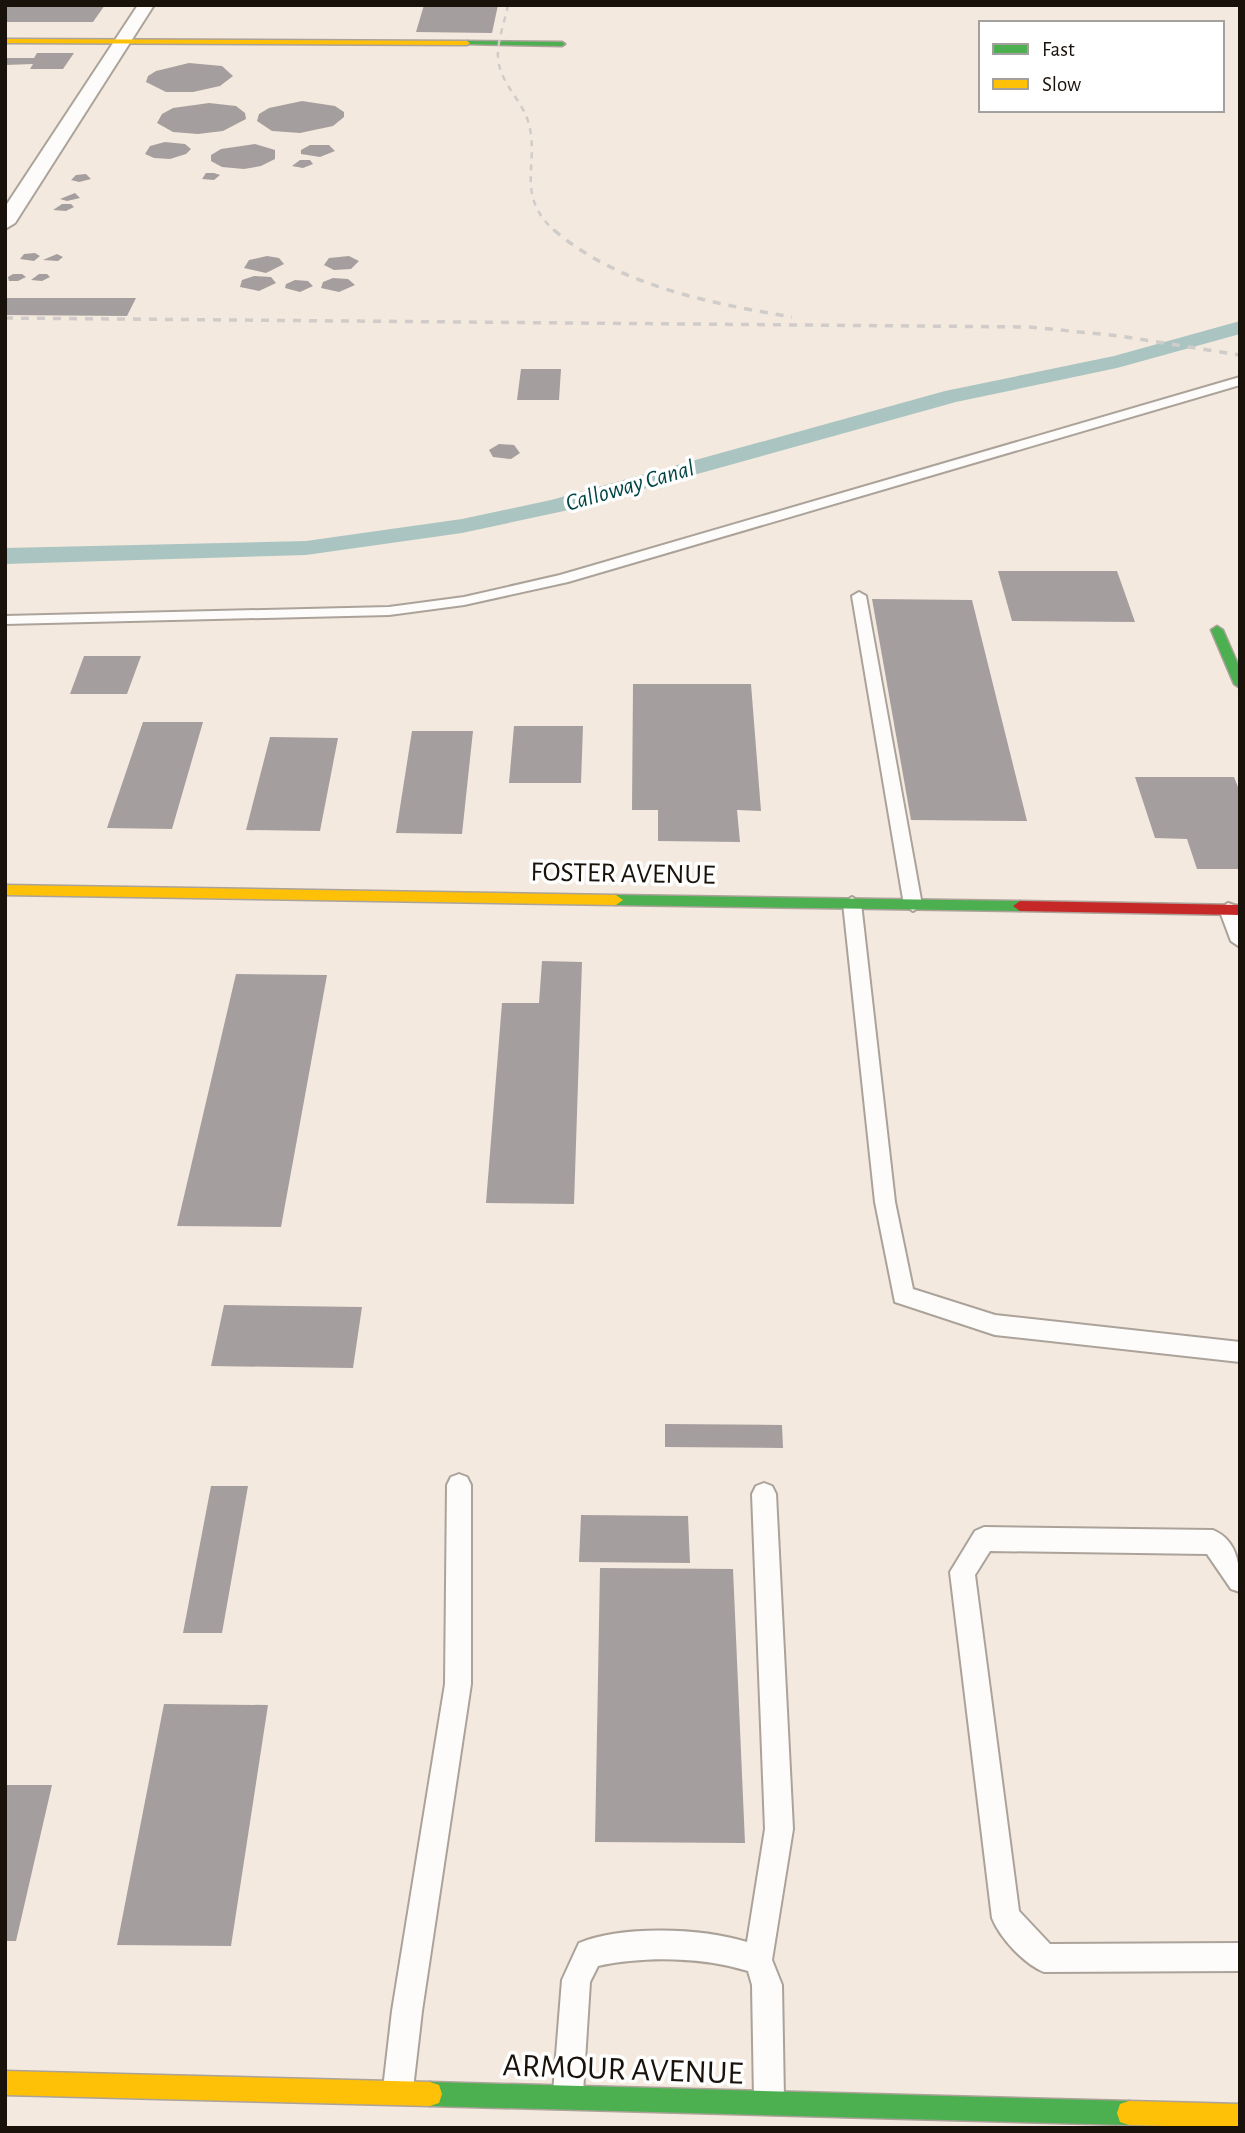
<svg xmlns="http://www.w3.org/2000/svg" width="1245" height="2133" viewBox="0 0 1245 2133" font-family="'Alegreya Sans',sans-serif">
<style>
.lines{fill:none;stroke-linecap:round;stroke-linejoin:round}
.canal{fill:#aac5c1;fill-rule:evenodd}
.building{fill:#a59e9e}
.lane-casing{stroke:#aba29a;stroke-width:4}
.street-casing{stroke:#aba29a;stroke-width:4}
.fast-casing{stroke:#aba29a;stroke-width:3}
.slow-casing{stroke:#aba29a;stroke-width:3}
.jam-casing{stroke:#aba29a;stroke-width:3}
.lane{fill:#fdfcfa;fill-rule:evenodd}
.street{fill:#fdfcfa;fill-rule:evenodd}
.fast{fill:#4caf50;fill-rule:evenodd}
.slow{fill:#ffc107;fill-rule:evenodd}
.jam{fill:#c62828;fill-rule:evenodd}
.rail-far1{stroke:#cfccc9;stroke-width:2.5;stroke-dasharray:6 6;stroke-linecap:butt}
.rail{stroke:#cfccc9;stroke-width:3.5;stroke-dasharray:8 8;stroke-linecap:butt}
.labels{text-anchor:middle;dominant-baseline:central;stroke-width:7;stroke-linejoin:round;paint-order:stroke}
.far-water-label{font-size:24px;font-style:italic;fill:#014546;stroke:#fff}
.street-label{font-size:28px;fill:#19120b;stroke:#fff}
.near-street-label{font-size:33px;fill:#19120b;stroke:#fff}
</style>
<rect width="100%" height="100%" fill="#f4e9de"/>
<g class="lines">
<path class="canal" d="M1240,321v13l-123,34 -161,34 -392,109 -102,22 -156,22 -301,9v-16l301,-7 156,-22 89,-19 394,-109 169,-35z"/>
</g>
<path class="building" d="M5,5h100l-12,17h-88z
M424,5h74l-6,28 -76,-1z
M37,53h37l-11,16h-33l3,-5 -28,1v-7h29z
M189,63l33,3 11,10 -13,10 -27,6h-27l-20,-10 2,-6 8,-5z
M302,101l33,5 9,6v5l-11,9 -33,7 -28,-2 -15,-10 2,-7 10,-6z
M209,103l27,3 9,7 1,6 -23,12 -25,3 -25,-2 -16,-9 5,-9 11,-6z
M165,142l20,2 6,5 -5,5 -16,5 -16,-1 -9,-4 5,-8z
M255,144l20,6v9l-14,7 -17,3 -22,-2 -11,-6v-6l10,-6z
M310,145h19l6,6 -15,6 -19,-3v-4z
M300,160h10l3,4 -10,4 -11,-2z
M206,173h8l6,2 -6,5 -12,-1z
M86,174l5,5 -12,3 -8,-2 5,-5z
M75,193l5,5 -13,3 -7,-2z
M62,204h9l3,3 -8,4 -13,-1z
M35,253l5,3 -6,5 -14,-2 4,-5z
M57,254l6,3 -5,4 -15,-1z
M267,256l12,2 5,6 -18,9 -22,-5 5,-8z
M349,256l10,5 -8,8 -17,1 -10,-5 5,-7z
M13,274h9l4,3 -8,4h-9l-1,-4z
M39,274h8l3,3 -8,4 -11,-1z
M254,276l17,1 5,6 -17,8 -19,-4 2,-7z
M333,278l15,1 7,6 -16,7 -18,-4 2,-6z
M295,280l13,1 5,5 -13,6 -15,-4 1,-4z
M5,298h131l-9,18 -122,-1z
M521,369h40l-2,31h-42z
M499,444l15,1 6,8 -9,6 -18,-2 -4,-7z
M998,571h119l18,51 -123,-1z
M872,599l100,1 55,221 -116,-1z
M84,656h57l-14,38h-57z
M633,684h118l10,127 -24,-1 3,32 -82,-1v-31h-26z
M143,722h60l-31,107 -65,-1z
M514,726h69l-2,57h-72z
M412,731h61l-11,103 -66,-1z
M270,737l68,1 -18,93 -74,-1z
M1135,777h99l6,15v77h-43l-10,-30 -32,-1z
M542,961l40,1 -8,242 -88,-1 16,-200h37z
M236,974l91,1 -46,252 -104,-1z
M224,1305l138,2 -9,61 -142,-2z
M665,1424l117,1 1,23 -118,-1z
M211,1486h37l-26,147h-39z
M581,1515l107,1 2,47 -111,-1z
M600,1568l133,1 12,274 -150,-1z
M164,1704l104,1 -37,241 -114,-1z
M5,1785h47l-36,156h-11z"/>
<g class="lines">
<g class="lane-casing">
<path id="lane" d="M1240,377v8l-672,197 -104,23 -75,10 -384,9v-8l384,-9 75,-10 96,-22z
M859,592l7,4 56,309 -9,6 -9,-6 -52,-309z
M852,897l9,6 34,299 18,87 82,26 245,27v20l-245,-27 -100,-33 -20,-100 -32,-299z
M1228,903l6,2 6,12v30l-9,-6 -12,-32z
M459,1474l8,3 4,8v199l-49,327 -9,78 -4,11 -11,4 -11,-4 -4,-11 9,-78 53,-327 2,-199 4,-8z
M764,1483l8,3 4,8 17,335 -21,131 10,25 2,114 -4,11 -11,4 -11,-4 -4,-11 -2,-114 -4,-14c-46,-14 -103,-15 -150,-5l-8,16 -7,111 -4,11 -11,4 -11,-4 -4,-11 9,-113 17,-37c43,-18 123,-15 168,-1l18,-113 -13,-335 4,-8z
M984,1527l229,3c26,11 27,38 27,62l-9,-3 -24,-35 -217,-3 -15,24 44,336 31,33 190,-1v28l-196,1c-20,-8 -44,-34 -52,-54l-42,-346 25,-41z"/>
</g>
<g class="street-casing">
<path id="street" d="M138,5h16l-139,218 -10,6v-22z"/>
</g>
<g class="fast-casing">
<path id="fast" d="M467,41l95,1 3,2 -3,2 -97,-2z
M1217,626l6,4 17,39v19l-6,-4 -23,-54z
M616,895l404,6 7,5 -7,5 -404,-6 -7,-5z
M430,2082l699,19 9,3 3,9 -3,9 -9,3 -699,-19 -9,-3 -3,-9 3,-9z"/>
</g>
<g class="slow-casing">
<path id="slow" d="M5,39l462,2 3,2 -3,2 -462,-2z
M5,885l611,10 7,5 -7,5 -611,-10z
M5,2071l425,11 9,3 3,9 -3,9 -9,3 -425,-11z
M1129,2101l111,3v24l-111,-3 -9,-3 -3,-9 3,-9z"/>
</g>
<g class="jam-casing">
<path id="jam" d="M1020,901l220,4v10l-220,-4 -7,-5z"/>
</g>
<use href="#lane" class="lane"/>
<use href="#street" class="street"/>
<use href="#fast" class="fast"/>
<use href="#slow" class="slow"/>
<use href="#jam" class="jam"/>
<path class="rail-far1" d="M508,5c-3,17 -11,35 -10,53 2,25 23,41 30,63 13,42 -15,74 28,111"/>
<path class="rail" d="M554,230c65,56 155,73 238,87
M5,318l1025,9 90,9 120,19"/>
</g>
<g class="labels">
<g class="far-water-label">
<text transform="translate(630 486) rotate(-16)">Calloway Canal</text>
</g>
<g class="street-label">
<text transform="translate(623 874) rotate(1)">FOSTER AVENUE</text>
</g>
<g class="near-street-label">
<text transform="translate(623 2070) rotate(2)">ARMOUR AVENUE</text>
</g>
</g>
<rect width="1245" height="2133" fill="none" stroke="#19120b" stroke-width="14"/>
<rect x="979" y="21" width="245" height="91" fill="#ffffff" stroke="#a3a09d" stroke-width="2"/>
<rect x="993" y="44" width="35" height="10" fill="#4caf50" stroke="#a3a09d" stroke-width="2"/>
<text x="1042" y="56" font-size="21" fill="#19120b">Fast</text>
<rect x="993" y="79" width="35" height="10" fill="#ffc107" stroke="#a3a09d" stroke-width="2"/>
<text x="1042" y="91" font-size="21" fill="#19120b">Slow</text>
</svg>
